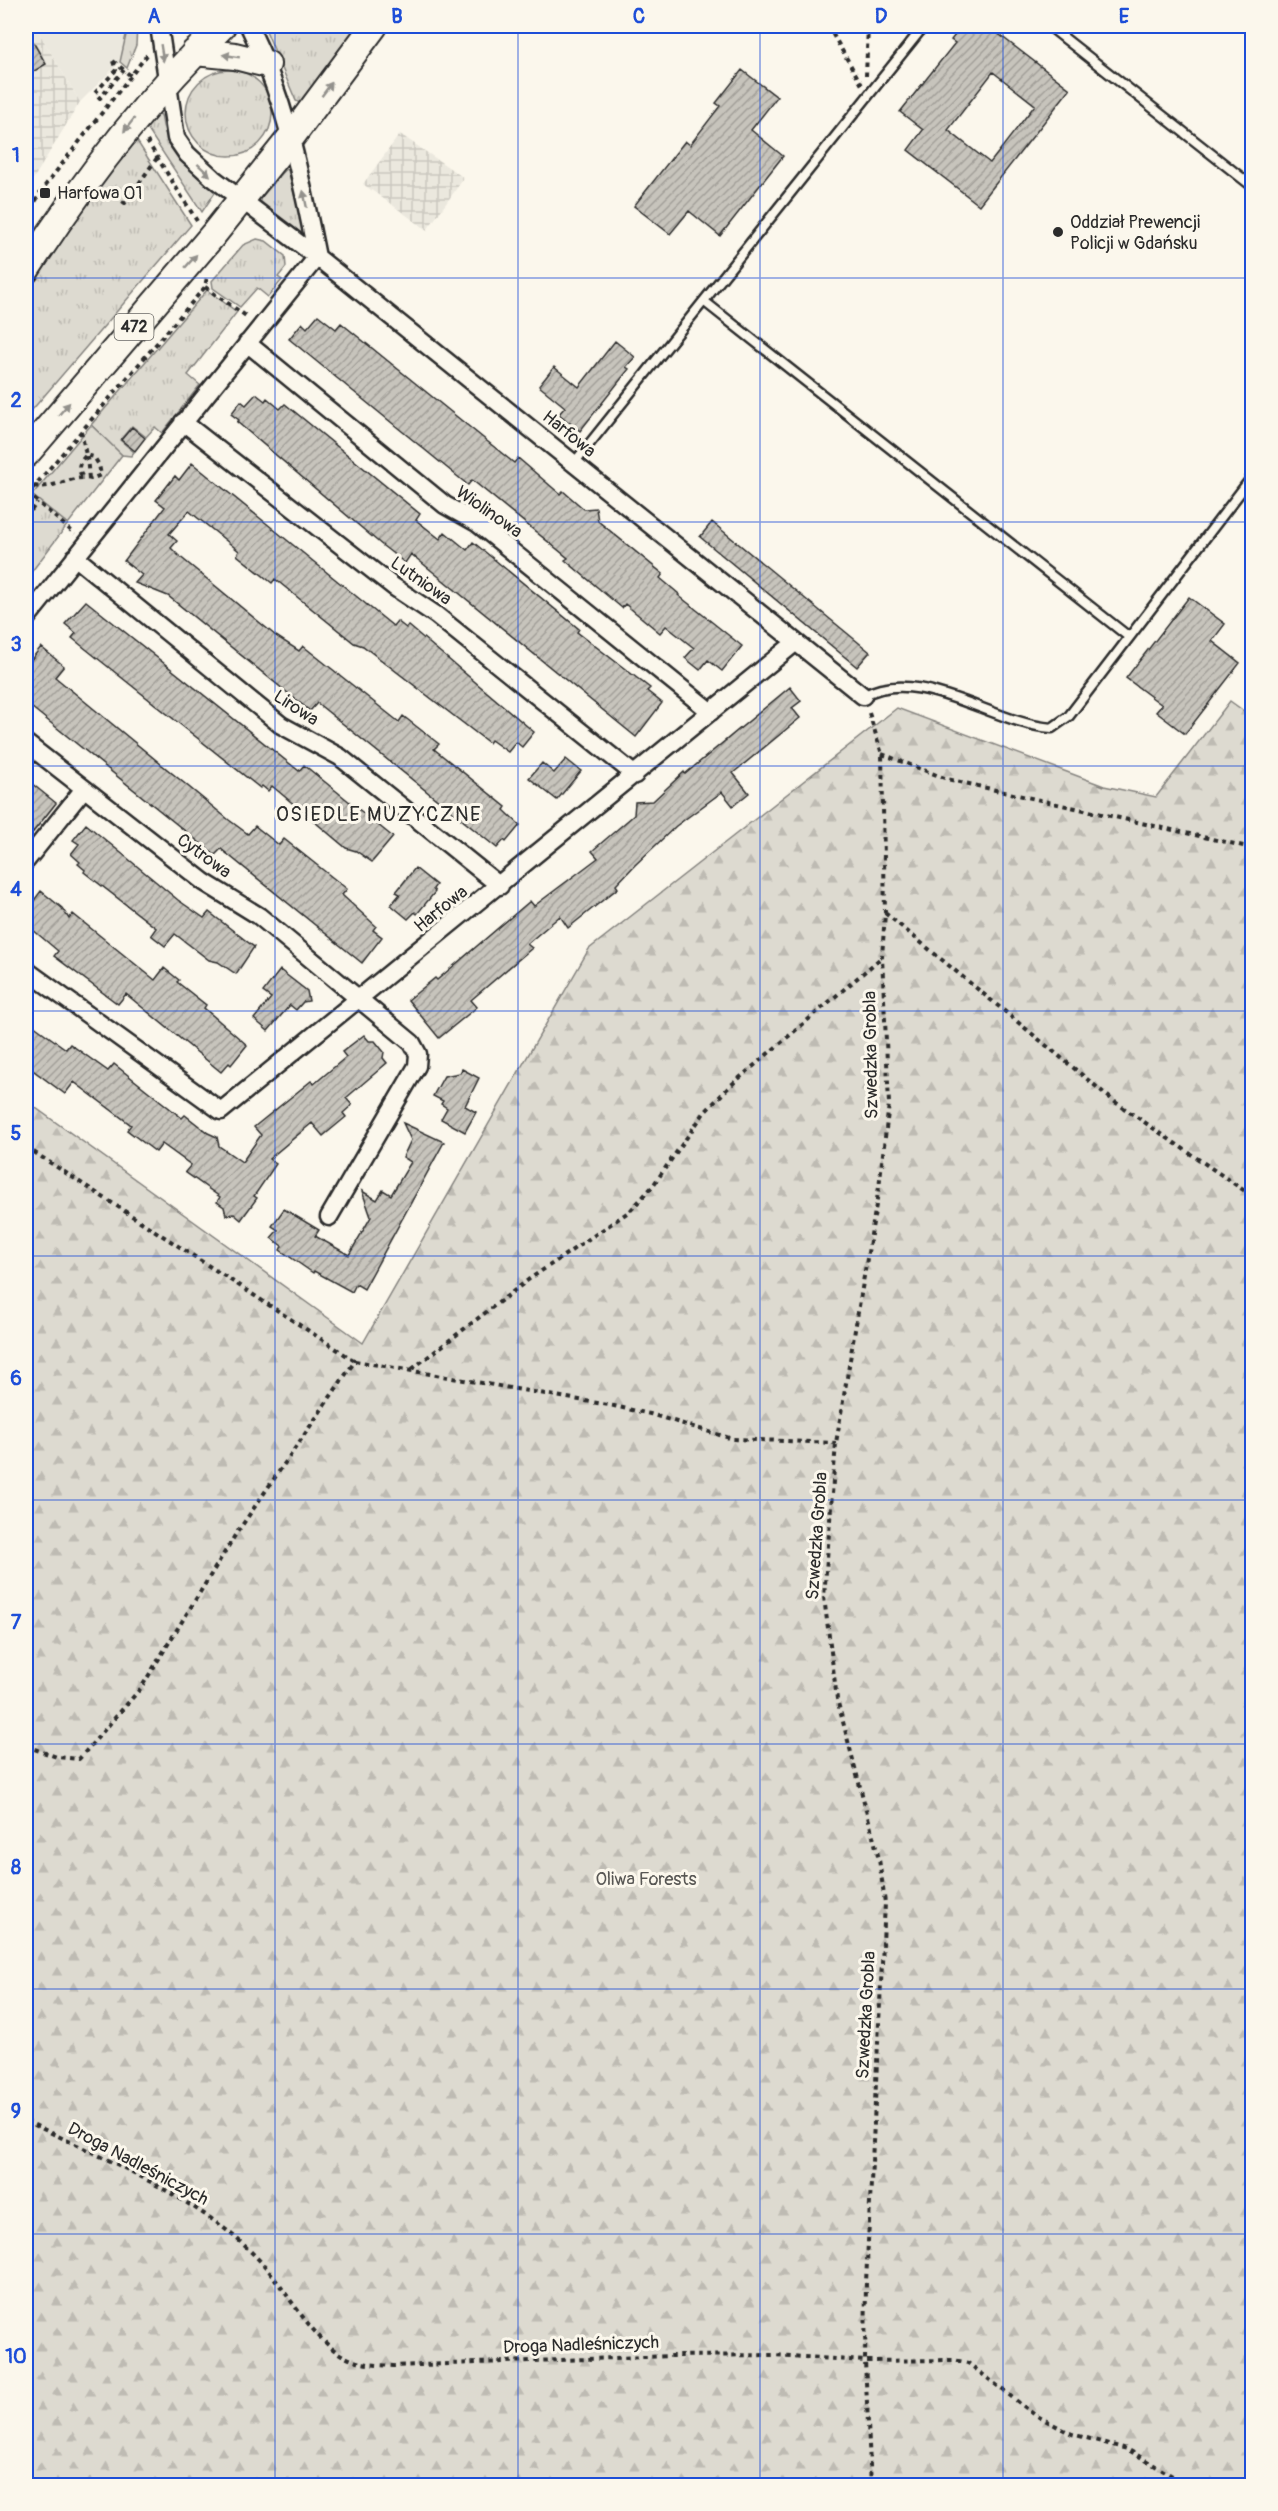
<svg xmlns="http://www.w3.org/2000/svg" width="1278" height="2511" viewBox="0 0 1278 2511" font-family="Pangolin,sans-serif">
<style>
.built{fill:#ebe8de}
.industrial{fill:url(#industrial-grid)}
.grass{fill:url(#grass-tufts);stroke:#84827e;stroke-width:1.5}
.forest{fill:url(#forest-firs);stroke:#84827e;stroke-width:1.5}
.green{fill:#dddad0;stroke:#84827e;stroke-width:1.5}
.building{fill:url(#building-hatch);stroke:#2b2b2b;stroke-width:1.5;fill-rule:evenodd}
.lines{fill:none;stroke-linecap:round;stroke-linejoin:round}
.lane-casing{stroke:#2b2b2b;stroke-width:13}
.street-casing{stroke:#2b2b2b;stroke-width:21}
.primary-casing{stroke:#2b2b2b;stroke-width:30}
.path{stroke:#2b2b2b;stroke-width:4;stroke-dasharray:4.5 4.5;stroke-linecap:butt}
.lane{stroke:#fbf7ec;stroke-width:8}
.street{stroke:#fbf7ec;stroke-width:16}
.primary{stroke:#fbf7ec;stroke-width:26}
.oneway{fill:#93918c}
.grid{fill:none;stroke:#1d4ed8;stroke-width:1.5;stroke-opacity:0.55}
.poi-dot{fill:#2b2b2b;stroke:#fbf7ec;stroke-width:2}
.labels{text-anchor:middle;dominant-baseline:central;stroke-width:6;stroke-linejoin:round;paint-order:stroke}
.shield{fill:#fbf7ec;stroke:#696865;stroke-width:1.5}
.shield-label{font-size:16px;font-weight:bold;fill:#2b2b2b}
.poi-label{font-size:18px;fill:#2b2b2b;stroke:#fbf7ec;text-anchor:start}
.street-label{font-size:18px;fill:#2b2b2b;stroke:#fbf7ec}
.park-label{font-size:18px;fill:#585754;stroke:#fbf7ec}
.neighbourhood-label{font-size:20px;letter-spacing:1.5px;fill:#2b2b2b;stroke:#fbf7ec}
.neatline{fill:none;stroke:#1d4ed8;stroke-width:2}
.grid-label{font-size:20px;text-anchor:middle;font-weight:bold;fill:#1d4ed8}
</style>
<defs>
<pattern id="industrial-grid" width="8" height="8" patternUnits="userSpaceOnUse" patternTransform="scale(1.5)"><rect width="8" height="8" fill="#ebe8de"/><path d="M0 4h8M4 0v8" fill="none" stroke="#cac7bf"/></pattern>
<pattern id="grass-tufts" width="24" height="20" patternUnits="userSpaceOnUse" patternTransform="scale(1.5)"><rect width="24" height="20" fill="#dddad0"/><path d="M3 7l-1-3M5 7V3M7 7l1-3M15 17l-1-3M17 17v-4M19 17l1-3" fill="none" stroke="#bebbb3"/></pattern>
<pattern id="forest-firs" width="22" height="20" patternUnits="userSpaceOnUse" patternTransform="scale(1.5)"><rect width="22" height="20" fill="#dddad0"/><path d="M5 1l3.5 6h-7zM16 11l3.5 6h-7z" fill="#bebbb3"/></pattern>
<pattern id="building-hatch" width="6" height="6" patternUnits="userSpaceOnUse" patternTransform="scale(1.5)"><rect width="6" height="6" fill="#c7c4bc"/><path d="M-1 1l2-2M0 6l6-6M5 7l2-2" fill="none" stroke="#a29f99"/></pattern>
</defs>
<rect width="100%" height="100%" fill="#fbf7ec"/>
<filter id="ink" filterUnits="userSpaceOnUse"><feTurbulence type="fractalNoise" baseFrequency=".0167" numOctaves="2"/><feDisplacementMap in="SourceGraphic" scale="12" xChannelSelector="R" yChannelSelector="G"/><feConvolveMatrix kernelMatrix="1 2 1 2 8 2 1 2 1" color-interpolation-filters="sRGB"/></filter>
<g filter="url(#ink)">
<path class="built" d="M35,26h93l-8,36 -40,40z"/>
<path class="industrial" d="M26,26h9l45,76 -51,84 -3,2z
M400,134l64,44 -37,52 -64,-46z"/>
<path class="grass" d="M128,26h9l-1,19 -9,23 -7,-6z
M264,26h93l-57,77 -4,-2z
M186 113a43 43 0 1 1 86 0a43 43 0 1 1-86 0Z
M156,112l5,3c6,42 27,49 55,76l-14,21 -54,-82 -3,-7z
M133,139l4,2 54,84 -165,192v-124l46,-71z
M286,169l2,1 18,69 -47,-39z
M257,239l9,2 19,15 1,11 -8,10 4,3 -14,17 -11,-9 -17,19 -27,-19 -1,-7 31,-36z
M207,290l30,22 -49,63 12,10 -38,48 -7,-6 -9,10 -14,-11 -12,14 14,12 -3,4 -9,-1 -31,-30z
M32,495l36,29 -42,55v-75z"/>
<path class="forest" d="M1230,701l22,16v1768h-1226v-1384l337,242 226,-394 308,-241 207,78 52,11z"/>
<path class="green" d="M91,425l31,30 -54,69 -36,-29z"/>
<path class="building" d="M962,26h26l82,63 -91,116 -71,-55 15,-20 -23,-18 55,-69 -4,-3zM993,72l42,33 -45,58 -42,-33z
M26,30l20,34 -20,12z
M742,70l35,27 -26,33 32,26 -63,80 -31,-25 -19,23 -36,-28 51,-65 5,4 30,-39 -4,-3z
M318,315l18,14 5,-6 173,140 4,-5 42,36 3,-3 21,18 12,-1 2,13 65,53 -3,4 19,16 -1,1 64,51 -20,25 -14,-11 -8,10 -15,-12 9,-10 -28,-22 -6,7 -35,-29 -3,4 -57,-48 3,-2 -96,-78 -4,5 -179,-146 13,-16 5,5z
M615,341l20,16 -9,10 3,2 -49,62 -21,-17 6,-7 -26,-21 15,-19 25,20z
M256,394l9,7 2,-3 13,11 5,-5 135,110 -4,6 24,19 5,-7 22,18 6,-8 106,87 -2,3 73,56 -3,3 15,12 -26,34 -225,-183 -6,9 -22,-17 -146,-124 2,-2 -8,-6 10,-13 5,4z
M132,427l13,11 -10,13 -14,-11z
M192,463l201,163 4,-5 9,7 2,-3 126,107 -12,15 -6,-5 -8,10 -17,-12 -2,3 -126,-97 -9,-3 -79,-64 -3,4 -35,-28 2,-4 -50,-40 -20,23 8,7 -6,7 7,7 98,81 23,15 4,-5 96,76 4,-6 36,28 -5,5 72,58 -2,3 16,15 -14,17 -2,-2 -7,8 -180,-145 -7,8 -142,-115 -33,-13 7,-8 -18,-14 41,-54 -9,-7 19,-24 4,4z
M712,522l158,130 -13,15 -157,-130z
M1189,597l36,27 -13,17 28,22 -55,71 -29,-22 6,-7 -36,-27z
M86,601l213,170 5,-6 89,72 -21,25 -16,-11 -10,-3 -74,-62 -4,5 -6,-5 -2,2 -188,-150 4,-5 -11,-9z
M41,647l23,19 -9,11 174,143 19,14 7,-8 24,19 5,-6 63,50 -5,6 34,31 -3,4 9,7 -20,26 -141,-114 -6,6 -189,-152v-37z
M790,687l11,14 -9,7 8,10 -67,55 16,20 -16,13 -11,-14 -46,34 -41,39 -19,20 2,3 -50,40 -8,-12 -33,28 5,4 -61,52 6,7 -38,31 -31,-38 27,-22 2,2 93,-79 4,5 64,-48 -6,-7 42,-36 1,-13 18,-1 31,-29 1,2z
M566,759l15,12 -24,29 -28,-22 13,-15 12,10z
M26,779l30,24 -30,38z
M86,824l92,76 26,18 5,-6 45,35 -18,27 -18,-12 -9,-2 -34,-26 -10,12 -14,-11 5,-7 -72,-56 1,-2 -7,-6 2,-2 -9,-8 8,-10 -6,-4z
M415,868l21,17 -3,4 2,3 -18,22 -2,-2 -7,7 -17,-14 9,-11 -4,-2z
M41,891l21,17 7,11 4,-5 82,66 9,-12 15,12 -2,2 29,23 -2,3 43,37 -16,20 -2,-2 -8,9 -95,-78 -8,10 -64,-48 4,-5 -32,-27v-13z
M280,970l27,21 2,10 -6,1 -7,8 -6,-5 -22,26 -14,-12 17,-21 -8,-6z
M26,1020l40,29 4,-5 38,27 6,-7 68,54 3,-3 23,18 9,4 2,9 23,16 19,-27 -7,-8 57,-46 3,3 32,-27 -4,-5 22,-17 5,6h6l9,11 -1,6 4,5 -41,35 6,7 -9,8 3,4 -23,19 -11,-13 -43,36 7,5 -22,32 3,2 -16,22 -7,-6 -8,1 -2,-8 -7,-5 3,-5 -35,-25 6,-7 -29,-21 -6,8 -29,-22 4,-5 -57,-43 -9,12 -39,-29z
M462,1069l17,9 -14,28 11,6 -11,20 -24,-13 6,-11 -6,-4 2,-3 -10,-5 11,-20 16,-3z
M403,1123l41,19 -80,147 -8,-5 -4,8 -38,-21 -1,2 -33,-23 2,-4 -11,-8 7,-8 -6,-4 12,-17 35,21 -4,6 34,19 22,-38 -9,-26 15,9 6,-10 8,5 20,-33 -8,-5 8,-17z"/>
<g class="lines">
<g class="lane-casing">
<path id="lane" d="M1049,26l203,160
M705,302l424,335
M574,463l350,-437
M863,696c56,-32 130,28 189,32l17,-12 183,-239"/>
</g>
<g class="street-casing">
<path id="street" d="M159,26l17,112 11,16 26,24 104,79 546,439
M249,26c38,77 51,147 68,231
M247,343l198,162 32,18 234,189
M183,422l211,165 42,28 199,160
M75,557l206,168 59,32 160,129
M26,619l291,-362
M26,743l178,139 55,34 153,127 6,11 -1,12 -88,151
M26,861l57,-71
M26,970l195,141 575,-469"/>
</g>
<g class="primary-casing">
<path id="primary" d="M195,52l40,4 32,8
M26,270c57,-88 120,-171 196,-244
M26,454l187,-219 79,-99 82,-110"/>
</g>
<path class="path" d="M828,26l34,59
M113,61l3,9 -21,23 5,5 24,-28
M113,61l18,15
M866,76l2,-50
M147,141l50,80
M115,196l10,7 32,-45
M26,201l8,2
M26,217l18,-30 103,-132
M205,287l41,29
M87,456l2,23
M82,476c-6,-9 -2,-14 4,-21
M34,486c20,4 38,-12 57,-7l10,-4 -2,-10 -5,-8 -8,-2 -5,-24
M27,493l48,41
M26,496l179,-209 2,-10
M26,518l11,-16
M869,713l13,41 3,159 -3,44 7,147 -10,83 -43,256 -12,154 13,102 42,160 6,44 -19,379 -1,79 6,125
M882,754l65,25 305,69
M885,913l230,189 137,94
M26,1147l329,214
M412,1369l116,-89 102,-69 22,-24 52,-74 26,-27 152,-129
M26,1746l31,11 22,2 62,-71 93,-151 121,-176 259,45 36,8 83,25 103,4
M26,2121c59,28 123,56 178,93 22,14 41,31 59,50 25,28 53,83 89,96 12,5 28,5 41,6l279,-10 103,-1 90,6 89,-1 14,3 67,52 37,19 55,15 62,37"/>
<use href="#lane" class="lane"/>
<use href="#street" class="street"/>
<use href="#primary" class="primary"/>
</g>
<defs><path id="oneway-solid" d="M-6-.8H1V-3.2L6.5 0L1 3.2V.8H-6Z" transform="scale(1.5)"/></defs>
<g class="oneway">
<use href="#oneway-solid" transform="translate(162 53) rotate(81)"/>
<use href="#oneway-solid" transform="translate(231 56) rotate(-171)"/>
<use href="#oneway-solid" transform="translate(327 89) rotate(-53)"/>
<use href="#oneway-solid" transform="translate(129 125) rotate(128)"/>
<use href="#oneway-solid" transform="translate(204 170) rotate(43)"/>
<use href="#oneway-solid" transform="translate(305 199) rotate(-102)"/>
<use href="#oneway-solid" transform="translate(191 261) rotate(-49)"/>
<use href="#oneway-solid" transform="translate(64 409) rotate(-49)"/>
</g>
</g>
<path class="grid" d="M275,26v2460M518,26v2460M760,26v2460M1003,26v2460M26,278h1226M26,522h1226M26,766h1226M26,1011h1226M26,1256h1226M26,1500h1226M26,1744h1226M26,1989h1226M26,2234h1226"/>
<g class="poi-dot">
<rect x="39" y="187" width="12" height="12" rx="3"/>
<circle cx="1058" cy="232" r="6"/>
</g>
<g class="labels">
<rect class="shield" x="114.5" y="314" width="39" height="26" rx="4.5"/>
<g class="shield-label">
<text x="134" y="327">472</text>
</g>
<g class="poi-label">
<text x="57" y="193">Harfowa 01</text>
<text x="1070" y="222">Oddział Prewencji<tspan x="1070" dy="21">Policji w Gdańsku</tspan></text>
</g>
<g class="street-label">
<text transform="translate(569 434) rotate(39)">Harfowa</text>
<text transform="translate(489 512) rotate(35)">Wiolinowa</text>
<text transform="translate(421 581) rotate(35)">Lutniowa</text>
<text transform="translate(296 708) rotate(33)">Lirowa</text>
<text transform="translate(204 856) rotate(36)">Cytrowa</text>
<text transform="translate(441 909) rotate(-39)">Harfowa</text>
<text transform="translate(871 1055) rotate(-91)">Szwedzka Grobla</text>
<text transform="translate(817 1536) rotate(-86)">Szwedzka Grobla</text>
<text transform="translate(866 2015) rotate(-87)">Szwedzka Grobla</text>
<text transform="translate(138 2164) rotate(28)">Droga Nadleśniczych</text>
<text transform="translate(581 2345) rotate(-2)">Droga Nadleśniczych</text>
</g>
<g class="park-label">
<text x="646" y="1879">Oliwa Forests</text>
</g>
<g class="neighbourhood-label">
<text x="379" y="814">OSIEDLE MUZYCZNE</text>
</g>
</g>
<rect width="1278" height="2511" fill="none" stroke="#fbf7ec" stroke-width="66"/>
<rect x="33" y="33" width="1212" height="2445" class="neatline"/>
<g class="grid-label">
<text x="154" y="23">A</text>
<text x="397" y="23">B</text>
<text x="639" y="23">C</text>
<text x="881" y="23">D</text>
<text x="1124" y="23">E</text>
<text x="16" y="162">1</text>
<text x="16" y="407">2</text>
<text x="16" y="651">3</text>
<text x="16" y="896">4</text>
<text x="16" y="1140">5</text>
<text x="16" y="1385">6</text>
<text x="16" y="1629">7</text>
<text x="16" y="1874">8</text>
<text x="16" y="2118">9</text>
<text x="16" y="2363">10</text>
</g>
</svg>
